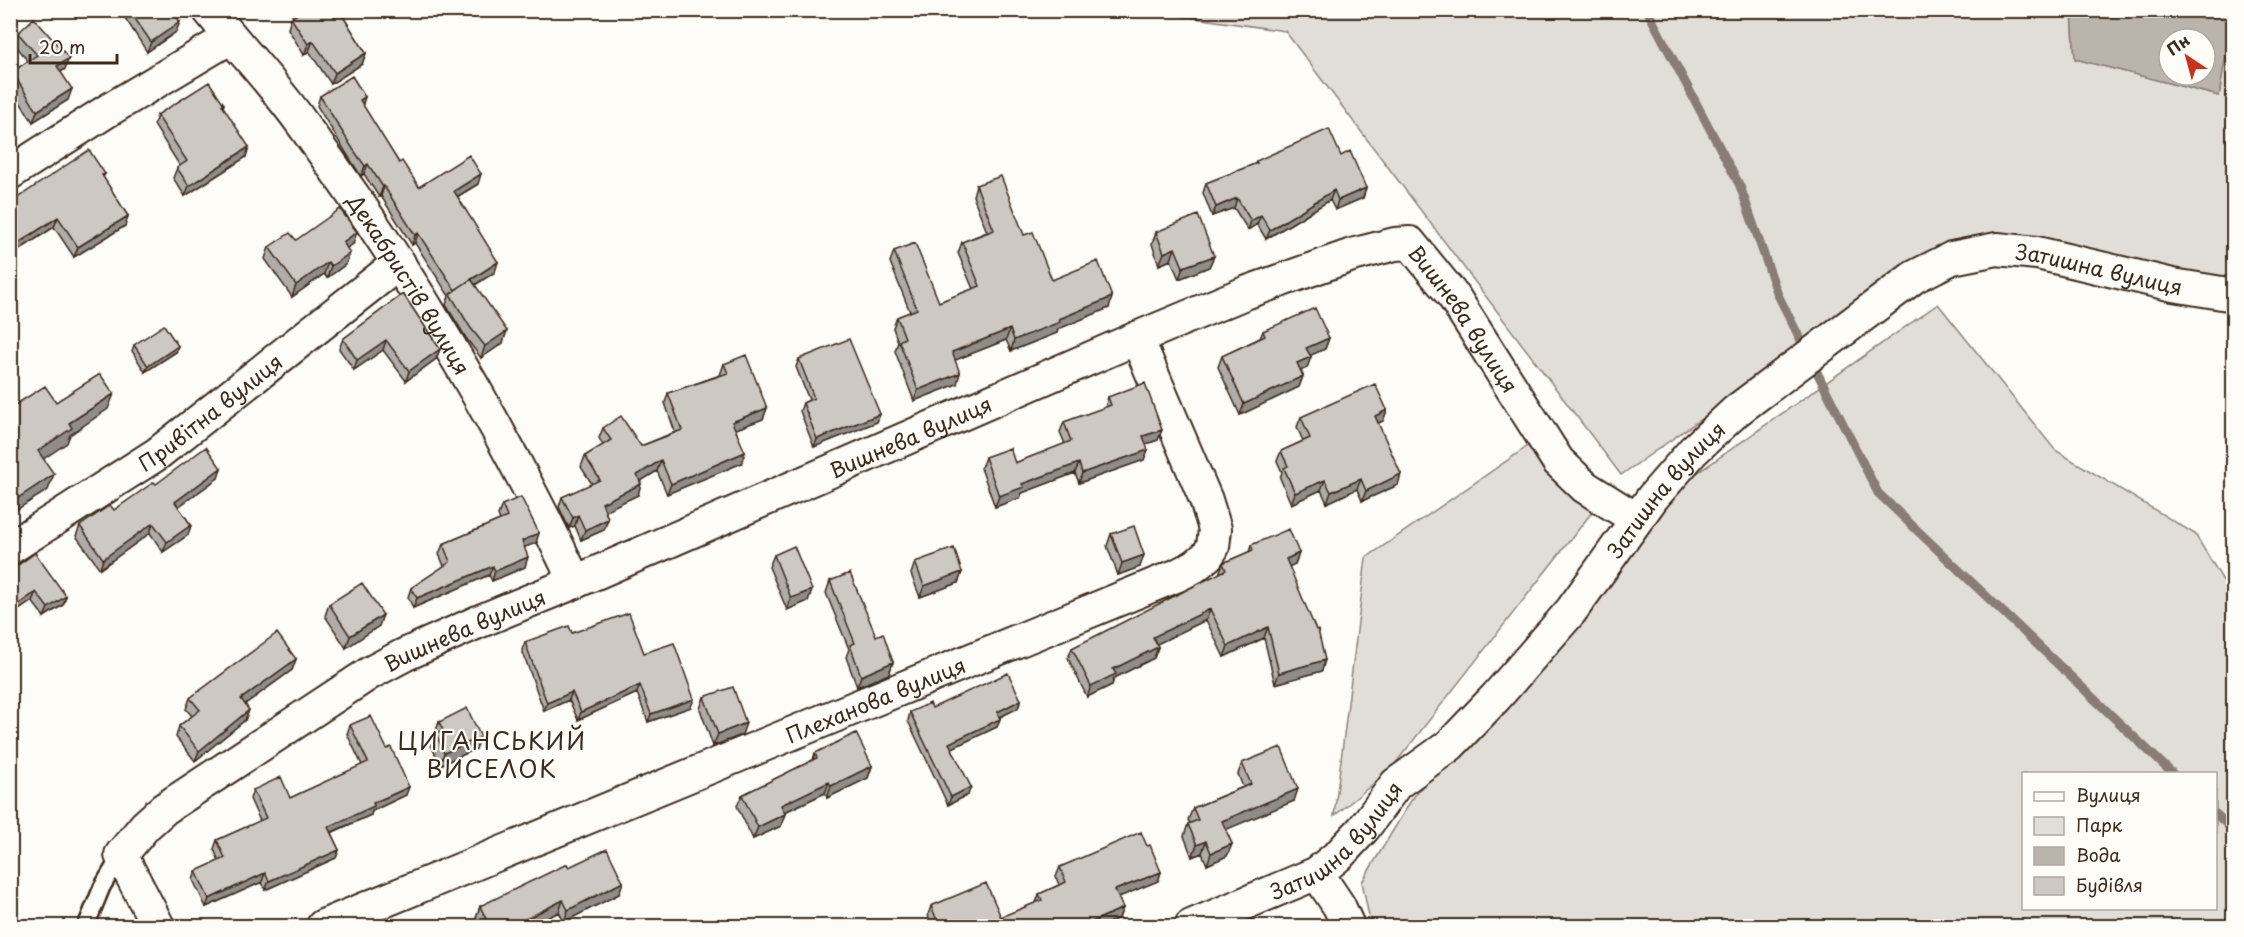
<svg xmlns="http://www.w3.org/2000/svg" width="2244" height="937" viewBox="0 0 2244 937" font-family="'Playpen Sans',sans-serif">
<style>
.green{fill:#e1ded7;stroke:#8e847a;stroke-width:1.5;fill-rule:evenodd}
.water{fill:#bbb4ad;stroke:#887d74;stroke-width:1.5;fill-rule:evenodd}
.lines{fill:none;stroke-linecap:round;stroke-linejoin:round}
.stream{stroke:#887d74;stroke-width:9}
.lane-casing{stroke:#3b2a1e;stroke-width:20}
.street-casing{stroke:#3b2a1e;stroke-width:36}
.lane{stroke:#fdfcf7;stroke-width:15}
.street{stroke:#fdfcf7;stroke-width:32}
.wall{fill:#b0aca7;stroke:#3b2a1e;stroke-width:1.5}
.shaded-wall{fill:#908c88;stroke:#3b2a1e;stroke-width:1.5}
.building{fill:#cdc8c2;stroke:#3b2a1e;stroke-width:1.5}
.labels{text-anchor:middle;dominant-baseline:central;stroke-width:4.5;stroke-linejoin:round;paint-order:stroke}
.street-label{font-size:21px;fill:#3b2a1e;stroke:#fdfcf7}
.quarter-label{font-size:24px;letter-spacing:1.5px;fill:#3b2a1e;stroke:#fdfcf7}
</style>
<rect width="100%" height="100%" fill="#fdfcf7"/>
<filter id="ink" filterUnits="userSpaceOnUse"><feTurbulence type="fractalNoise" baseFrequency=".0167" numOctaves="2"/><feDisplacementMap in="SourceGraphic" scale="12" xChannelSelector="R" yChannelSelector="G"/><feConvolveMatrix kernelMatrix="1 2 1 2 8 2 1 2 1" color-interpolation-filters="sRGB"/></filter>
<g filter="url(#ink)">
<path class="green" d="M1147,11h925l3,48 144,37 14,-85v268l-17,-1 -267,-33 -328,230 -336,-444z
M1938,304l117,146 140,84 38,63v329h-862l-9,-44 50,-83 244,-297zM2024,774h192v134h-192z
M1544,435l56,67 -209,267 -57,47 32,-258z"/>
<path class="water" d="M2138,11h95l-14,85 -144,-37 -3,-48zM2169,39h36v36h-36z"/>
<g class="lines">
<path class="stream" d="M1647,10l93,176 38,109 100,198 295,281
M2216,814l18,17"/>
<g class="lane-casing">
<path id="lane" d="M86,926l16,-39 19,-32"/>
</g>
<g class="street-casing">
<g id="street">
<path id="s1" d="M209,10c30,38 64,73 92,112 106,144 198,299 274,460"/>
<path d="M10,173l97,-62 124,-74"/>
<path id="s2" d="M10,548l147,-94 242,-191"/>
<path d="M1317,873l22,33 9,20"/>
<path id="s3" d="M158,926l-37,-71 24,-29 19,-17 206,-136 34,-18 74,-33 97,-40 562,-244 108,-45 107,-38 43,-11 15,-1 44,54 104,164 27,26 51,32"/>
<path id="s4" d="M323,926l855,-351 17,-9 12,-10 6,-9 2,-18 -9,-29 -69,-162"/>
<path id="s5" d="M1191,926l126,-53 22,-18 25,-27 32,-44 54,-39 46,-48 75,-86 82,-114 40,-46 43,-40 178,-134 38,-19 45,-9 40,4 136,32 61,10"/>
</g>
</g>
<use href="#lane" class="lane"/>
<use href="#street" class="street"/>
</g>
<path class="wall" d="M120,10h52l4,22 -29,20z
M289,10h50l27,43 -4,11 -31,20 -22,-33 -5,4 -16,-26 3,-11 2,-1z
M18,33l47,36 -4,3 7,28 -35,22 -23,-35v-12l2,-3 16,-11 -14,-18z
M320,96l42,9 37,58 20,24 59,-3 -21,13 38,75 -20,13 28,58 -22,15 -15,-20 -20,-33 3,-9 -34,-53 -3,2 -31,-49 -2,1 -15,-23 -3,2 -11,-17 -33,-53z
M224,104l-1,3 23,50 -61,39 -12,-18 4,-10 3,-2 -26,-41 3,-10z
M1341,156l25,32 -3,10 -28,12 -5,-10 -64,39 -9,-15 -9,6 -14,-22 -22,8 -9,-23 3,-10 49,-19 1,-3z
M105,174l-2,3 25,39 -3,10 -51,31 -20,-30 -44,29v-53z
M976,185l48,50 28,45 57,28 -51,21 -1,4 -46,18 -5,-11 -51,20 2,24 -43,17 -19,-50 3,-9 -5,-14 4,-11 13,-5 -20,-50 4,-11 45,51 34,-13 -15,-36 4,-11 25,-10 -14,-36z
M1156,232l58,24 -5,11 -30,12 -8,-19 -12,5 -7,-21z
M296,240l57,4 -6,4 -1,16 -19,14 -3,-4 -32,23 -27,-38 4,-12z
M403,294l37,55 -4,10 -30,22 -23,-31 -29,20 -15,-21 4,-10z
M1263,331l66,7 -4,11 -15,6 -3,13 -6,2 2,6 -4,11 -59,28 -22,-48 4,-11 38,-18z
M134,345l42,7 -31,20 -13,-21z
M799,359l81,55 -3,8 -63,25 -14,-36 3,-8 6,-3 -13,-33z
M724,364l43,44 -4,11 -27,10 6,34 -75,31 -10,-23 -17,10 -2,14 -33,15 3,9 -4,11 -23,10 -6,-14 -6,2 -10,-21 3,-10 30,-13 -11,-17 4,-11 18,-11 -4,-7 4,-10 38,18 34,-14 -10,-29 3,-10 52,-18z
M1108,397l50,43 -12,4 -2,16 -65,23 -4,-10 -53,20 -2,5 -25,9 -14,-39 4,-11 30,6 50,-19 -5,-12 4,-10 41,-14z
M1387,410l-4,11 -5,2 20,62 -36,16 -5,-12 -30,14 -6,-13 -30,14 -11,-26 2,-6 -5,-11 4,-10 22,-10 -6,-14 4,-10z
M221,468l-3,10 -40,29 13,18 -3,10 -25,17 -13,-19 -50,36 -24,-33 4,-10 34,-16 42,-26z
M502,505l34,38 -12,4 1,20 -33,14 -3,-6 -76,33 -5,-11 3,-9 33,-22 -5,-12 4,-10 57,-24 -2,-5z
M1111,534l29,33 -22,8 -11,-29z
M1251,545l48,8 -4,11 -6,2 33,105 -47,13 -11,-46 -40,19 -18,-37 -50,24 2,3 -4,11 -40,20 -2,7 -25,12 -19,-39 4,-10 147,-74 4,-11 26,-11z
M774,555l38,35 -4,11 -21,9 -18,-43z
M915,562l47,10 -4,11 -38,14 -9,-23z
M10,571l56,25 -3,9 -19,12 -12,-16 -22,15z
M830,581l63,81 -4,12 -32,13 -11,-30 3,-8 -23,-56z
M329,604l50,22 -33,22 -21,-32z
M572,633l72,20 47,54 -43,15 -11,-29 -59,27 -9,-20 -25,11 -22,-61 3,-8z
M296,659l-4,11 -47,34 4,6 -4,10 -50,41 -19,-24 3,-11 13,-10 -6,-7 4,-11z
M704,697l38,38 -29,11 -13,-37z
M1021,700l-3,8 -18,9 -3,10 -45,21 16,47 -20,10 -40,-84 2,-9 22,-4z
M439,722l37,27 -36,16 -9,-20z
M350,725l56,70 -34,16 -1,4 -40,18 8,17 -3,8 -71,32 -3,-8 -56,25 -13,-27 3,-9 23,-10 -5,-12 3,-9 43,-19 -10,-22 3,-9 37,8 72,-33 -15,-31z
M815,753l57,13 -4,12 -41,20 -2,-5 -40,19 -4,14 -28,13 -16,-33 5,-11 71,-35z
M1242,763l52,38 -69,28 7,15 -5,12 -20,9 -5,-12 -10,4 -8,-21 4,-12 2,-1 -2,-3 5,-12 50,-21 -5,-13z
M1147,846l14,26 -3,9 -40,16 5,11 -4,10 -20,9h-167l-4,-12 3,-9 70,11 35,-14 3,-9 20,-9 -3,-8 4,-10z
M569,867l50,27 -55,28 -5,-10 -30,15h-49l-4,-9 4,-12z"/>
<path class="shaded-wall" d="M180,22l-4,10 -29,20 4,-10z
M313,41l-4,10 -5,4 4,-11z
M366,53l-4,11 -31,20 4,-11z
M69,58l-4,11 -12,8 4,-11z
M72,89l-4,11 -35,22 4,-11z
M365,97l-3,10 -2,-7z
M249,147l-3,10 -61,39 4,-10z
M368,164l-4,10 -3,2 4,-10z
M481,174l-3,10 -28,17 4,-10z
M384,186l-3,10 -2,1 4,-10z
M1366,188l-3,10 -28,12 3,-10z
M1334,190l-4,10 -64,39 4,-9z
M1237,198l-3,10 -22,8 4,-9z
M1261,215l-4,9 -9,6 3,-9z
M128,216l-3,10 -51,31 4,-10z
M58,217l-4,10 -44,29 4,-10z
M357,232l-4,12 -15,10 5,-12z
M418,233l-3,10 -3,2 3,-10z
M1175,248l-4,12 -12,5 5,-12z
M350,253l-4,11 -19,14 4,-12z
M1214,256l-5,11 -30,12 4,-12z
M328,262l-4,12 -32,23 4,-12z
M498,262l-3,10 -42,27 2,-9z
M1112,297l-3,11 -51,21 -1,4 -46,18 3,-11 45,-21z
M1010,329l-4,11 -58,23 4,-11z
M507,331l-4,12 -22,15 4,-12z
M1329,338l-4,11 -23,10 4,-11z
M386,340l-3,10 -29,20 3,-10z
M178,346l-2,6 -31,20 3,-6z
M440,349l-4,10 -30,22 3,-10z
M1311,357l-4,11 -14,6 4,-11z
M960,373l-3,11 -43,17 4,-11z
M1303,376l-4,11 -59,28 4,-11z
M114,394l-6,15 -38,26 -3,8 -34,23 5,-15 31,-28z
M767,408l-4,11 -35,13 4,-10z
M1387,410l-4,11 -12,5 4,-10z
M880,414l-3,8 -63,25 3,-8z
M1162,430l-4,10 -18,6 3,-10z
M1148,450l-4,10 -65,23 3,-10z
M745,452l-3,11 -75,31 4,-10z
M661,460l-4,11 -24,15 4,-11z
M1079,463l-4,10 -53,20 -2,5 -25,9 4,-11 23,-12z
M221,468l-3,10 -47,34 4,-10z
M54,474l-6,16 -38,24v-8l2,-4z
M1401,474l-3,11 -36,16 4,-10z
M1361,479l-4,10 -30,14 4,-11z
M1325,480l-4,10 -30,14 4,-11z
M641,484l-3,11 -40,19 4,-11z
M578,515l-3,11 -6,2 4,-10z
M608,519l-4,11 -23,10 4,-10z
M153,523l-3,10 -50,36 3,-10z
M191,525l-3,10 -25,17 4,-10z
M539,533l-3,10 -18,7 4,-9z
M1299,553l-4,11 -13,6 4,-11z
M1144,555l-4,12 -22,8 4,-12z
M528,557l-3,10 -33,14 3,-10z
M493,566l-4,9 -76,33 4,-10z
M962,572l-4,11 -38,14 4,-11z
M812,590l-4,11 -21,9 4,-12z
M36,592l-4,9 -22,15v-6z
M66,596l-3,9 -19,12 4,-9z
M1210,609l-4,11 -57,28 4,-11z
M383,615l-4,11 -33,22 4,-12z
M1268,627l-4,11 -40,19 4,-11z
M1158,647l-4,11 -40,20 -2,7 -25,12 4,-11 22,-17z
M296,659l-4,11 -55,40 4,-11z
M1325,660l-3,11 -47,13 4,-11z
M893,662l-4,12 -32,13 4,-11z
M640,685l-3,8 -59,27 3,-8z
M572,692l-3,8 -25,11 3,-8z
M694,699l-3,8 -43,15 3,-8z
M1021,700l-3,8 -24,12 3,-8z
M249,710l-4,10 -50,41 4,-10z
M1000,719l-3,8 -51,24 3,-8z
M746,723l-4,12 -29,11 5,-12z
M481,737l-5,12 -36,16 4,-12z
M872,766l-4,12 -41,20 4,-12z
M829,782l-4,11 -49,23 5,-11z
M409,787l-3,8 -34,16 -1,4 -46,20 3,-8 45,-24z
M971,787l-3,8 -20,10 3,-8z
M1298,789l-4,12 -76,32 4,-12z
M785,814l-4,12 -28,13 5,-12z
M1206,841l-4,12 -10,4 5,-12z
M1232,844l-5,12 -20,9 4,-12z
M339,850l-3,8 -71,32 4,-9z
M1161,872l-3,9 -46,19 3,-10z
M265,873l-3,9 -56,25 3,-8z
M623,882l-4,12 -55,28 4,-12z
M563,900l-4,12 -30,15h-19z
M1123,908l-4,10 -20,9h-19z"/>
<path class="building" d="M129,10h43l8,12 -29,20z
M300,10h39l27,43 -31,20 -22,-32 -5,3 -17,-26 10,-6z
M34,18l35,40 -12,8 15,23 -35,22 -25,-39 25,-17 -19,-22z
M352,76l13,21 -5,3 39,63 3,-2 17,26 50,-32 12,19 -27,17 44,71 -43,28 -37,-57 -3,2 -31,-49 -1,1 -15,-23 -3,2 -12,-17 -33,-53z
M209,82l15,22 -2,1 27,42 -60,39 -12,-18 10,-7 -30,-46z
M1329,129l12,27 9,-5 16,37 -28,12 -4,-10 -64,40 -9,-15 -10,6 -14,-23 -21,9 -10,-24 51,-20 -1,-2z
M89,150l16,24 -3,1 26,41 -50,31 -20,-30 -44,29 -4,-5v-38z
M1001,176l23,59 9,-3 19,48 46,-19 14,36 -53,22 1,3 -46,18 -4,-11 -58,23 8,21 -42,17 -19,-49 6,-3 -8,-21 20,-8 -23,-58 21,-8 24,59 41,-16 -18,-44 32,-12 -18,-45z
M340,209l17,23 -14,10 7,11 -19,13 -3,-4 -32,23 -27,-38 21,-14 6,7z
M1198,215l16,41 -31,11 -8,-19 -11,5 -8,-21z
M471,279l36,52 -22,15 -15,-19 -20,-33z
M403,294l37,55 -31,22 -23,-31 -29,20 -14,-21z
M1315,308l14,30 -23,10 5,9 -14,6 6,13 -59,28 -22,-48 43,-20 -2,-5z
M164,325l14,21 -30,20 -14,-21z
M849,339l31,75 -63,25 -14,-36 11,-5 -15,-39z
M746,355l21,53 -35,14 13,30 -74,32 -10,-24 -24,15 4,9 -39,19 6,16 -23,11 -7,-15 -5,3 -11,-21 38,-17 -15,-24 26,-16 -8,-12 18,-12 20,30 41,-16 -14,-37 60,-20 -4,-9z
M100,374l14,20 -45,29 3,5 -34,23 16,23 -42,28 -2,-2v-92l35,-22 11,16z
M1145,383l17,47 -19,6 5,14 -66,23 -3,-10 -57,21 2,3 -25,9 -14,-39 25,-9 5,15 56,-22 -7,-19 47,-17 -3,-8z
M1375,384l12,26 -12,6 26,58 -35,17 -5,-12 -30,13 -6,-12 -30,13 -11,-25 4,-2 -7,-15 29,-13 -9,-21z
M206,447l15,21 -46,34 16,23 -24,17 -14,-19 -50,36 -23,-33 30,-21 4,5 40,-28 2,2z
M521,497l18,36 -17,8 6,16 -33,14 -2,-5 -76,32 -6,-10 39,-26 -7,-18 64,-27 -5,-12z
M1134,526l10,29 -22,8 -11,-29z
M1289,529l10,24 -13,6 30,71h2l7,30 -46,13 -11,-46 -40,19 -18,-37 -57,28 5,10 -45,22 3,5 -25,12 -19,-38 154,-78 -3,-7 30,-13 -2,-5z
M794,546l18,44 -21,8 -17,-43z
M954,548l8,24 -38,14 -9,-24z
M35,553l31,43 -18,12 -12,-16 -26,18v-39z
M850,573l26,63 7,-3 10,29 -32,14 -11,-31 5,-2 -25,-62z
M362,583l21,32 -33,21 -21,-32z
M629,613l15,40 30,-10 20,56 -43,15 -11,-29 -59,27 -9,-20 -25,11 -22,-61 44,-16 3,7z
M277,633l19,26 -55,40 8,11 -50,41 -20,-25 21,-16 -10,-12z
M1008,673l13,27 -24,12 3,7 -51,24 22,44 -20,10 -41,-85 20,-9 2,5z
M733,687l13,36 -28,11 -14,-37z
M467,708l14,29 -37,16 -8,-20 7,-3 -4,-8z
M371,716l16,33 4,-2 18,40 -36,16 1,3 -46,21 11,23 -70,31 -4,-8 -56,26 -13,-28 29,-13 -8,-18 49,-22 -13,-28 28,-13 9,21 78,-36 -18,-37z
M856,733l16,33 -41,20 -2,-4 -48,23 4,9 -27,13 -16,-32 75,-37 -2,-5z
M1281,747l17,42 -76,32 10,23 -21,9 -5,-12 -9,4 -9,-21 10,-4 -5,-12 58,-24 -9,-21z
M1141,832l6,14 3,-1 11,27 -46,18 8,18 -43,19h-140l-9,-21 55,-23 15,34 41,-17 -3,-6 27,-12 -6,-15z
M607,849l16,33 -55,28 -5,-10 -53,27h-20l-10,-21 87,-42 2,3z"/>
</g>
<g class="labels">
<g class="street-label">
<text stroke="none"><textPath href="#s5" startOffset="1179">Затишна вулиця</textPath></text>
<text stroke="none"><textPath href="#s1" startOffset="340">Декабристів вулиця</textPath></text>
<text stroke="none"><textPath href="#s3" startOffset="1610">Вишнева вулиця</textPath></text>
<text stroke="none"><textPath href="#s2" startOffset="242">Привітна вулиця</textPath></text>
<text stroke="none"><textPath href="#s3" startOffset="980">Вишнева вулиця</textPath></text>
<text stroke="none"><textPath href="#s5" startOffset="658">Затишна вулиця</textPath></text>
<text stroke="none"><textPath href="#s3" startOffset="494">Вишнева вулиця</textPath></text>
<text stroke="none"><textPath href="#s4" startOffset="597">Плеханова вулиця</textPath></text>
<text stroke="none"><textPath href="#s5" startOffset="172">Затишна вулиця</textPath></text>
</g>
<g class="quarter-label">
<text x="492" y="740">ЦИГАНСЬКИЙ<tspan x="492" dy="28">ВИСЕЛОК</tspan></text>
</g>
</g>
<rect width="2244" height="937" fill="none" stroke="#fdfcf7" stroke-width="36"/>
<rect x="18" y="18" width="2208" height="901" fill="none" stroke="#3b2a1e" stroke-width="2" filter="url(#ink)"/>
<rect x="2022" y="772" width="195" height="138" fill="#fdfcf7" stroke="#afa8a0" stroke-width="1.5"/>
<rect x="2034" y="792" width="30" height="9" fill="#fdfcf7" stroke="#afa8a0" stroke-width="1.5"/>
<text x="2076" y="802" font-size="18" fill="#3b2a1e">Вулиця</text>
<rect x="2034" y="817" width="30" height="18" fill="#e1ded7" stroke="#afa8a0" stroke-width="1.5"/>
<text x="2076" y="832" font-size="18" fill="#3b2a1e">Парк</text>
<rect x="2034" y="847" width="30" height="18" fill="#bbb4ad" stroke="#afa8a0" stroke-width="1.5"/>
<text x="2076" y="862" font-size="18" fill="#3b2a1e">Вода</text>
<rect x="2034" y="877" width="30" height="18" fill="#cdc8c2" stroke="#afa8a0" stroke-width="1.5"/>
<text x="2076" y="892" font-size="18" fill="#3b2a1e">Будівля</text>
<g transform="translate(2187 57) rotate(324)"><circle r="28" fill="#fdfcf7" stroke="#afa8a0" stroke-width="1.5"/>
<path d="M0-4.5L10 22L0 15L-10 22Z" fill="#c8321e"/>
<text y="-9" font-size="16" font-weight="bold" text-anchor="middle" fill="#3b2a1e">Пн</text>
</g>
<path d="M30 54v9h87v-9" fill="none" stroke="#3b2a1e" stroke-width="3"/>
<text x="39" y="54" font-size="18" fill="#3b2a1e" stroke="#fdfcf7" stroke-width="4.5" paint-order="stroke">20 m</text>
</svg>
